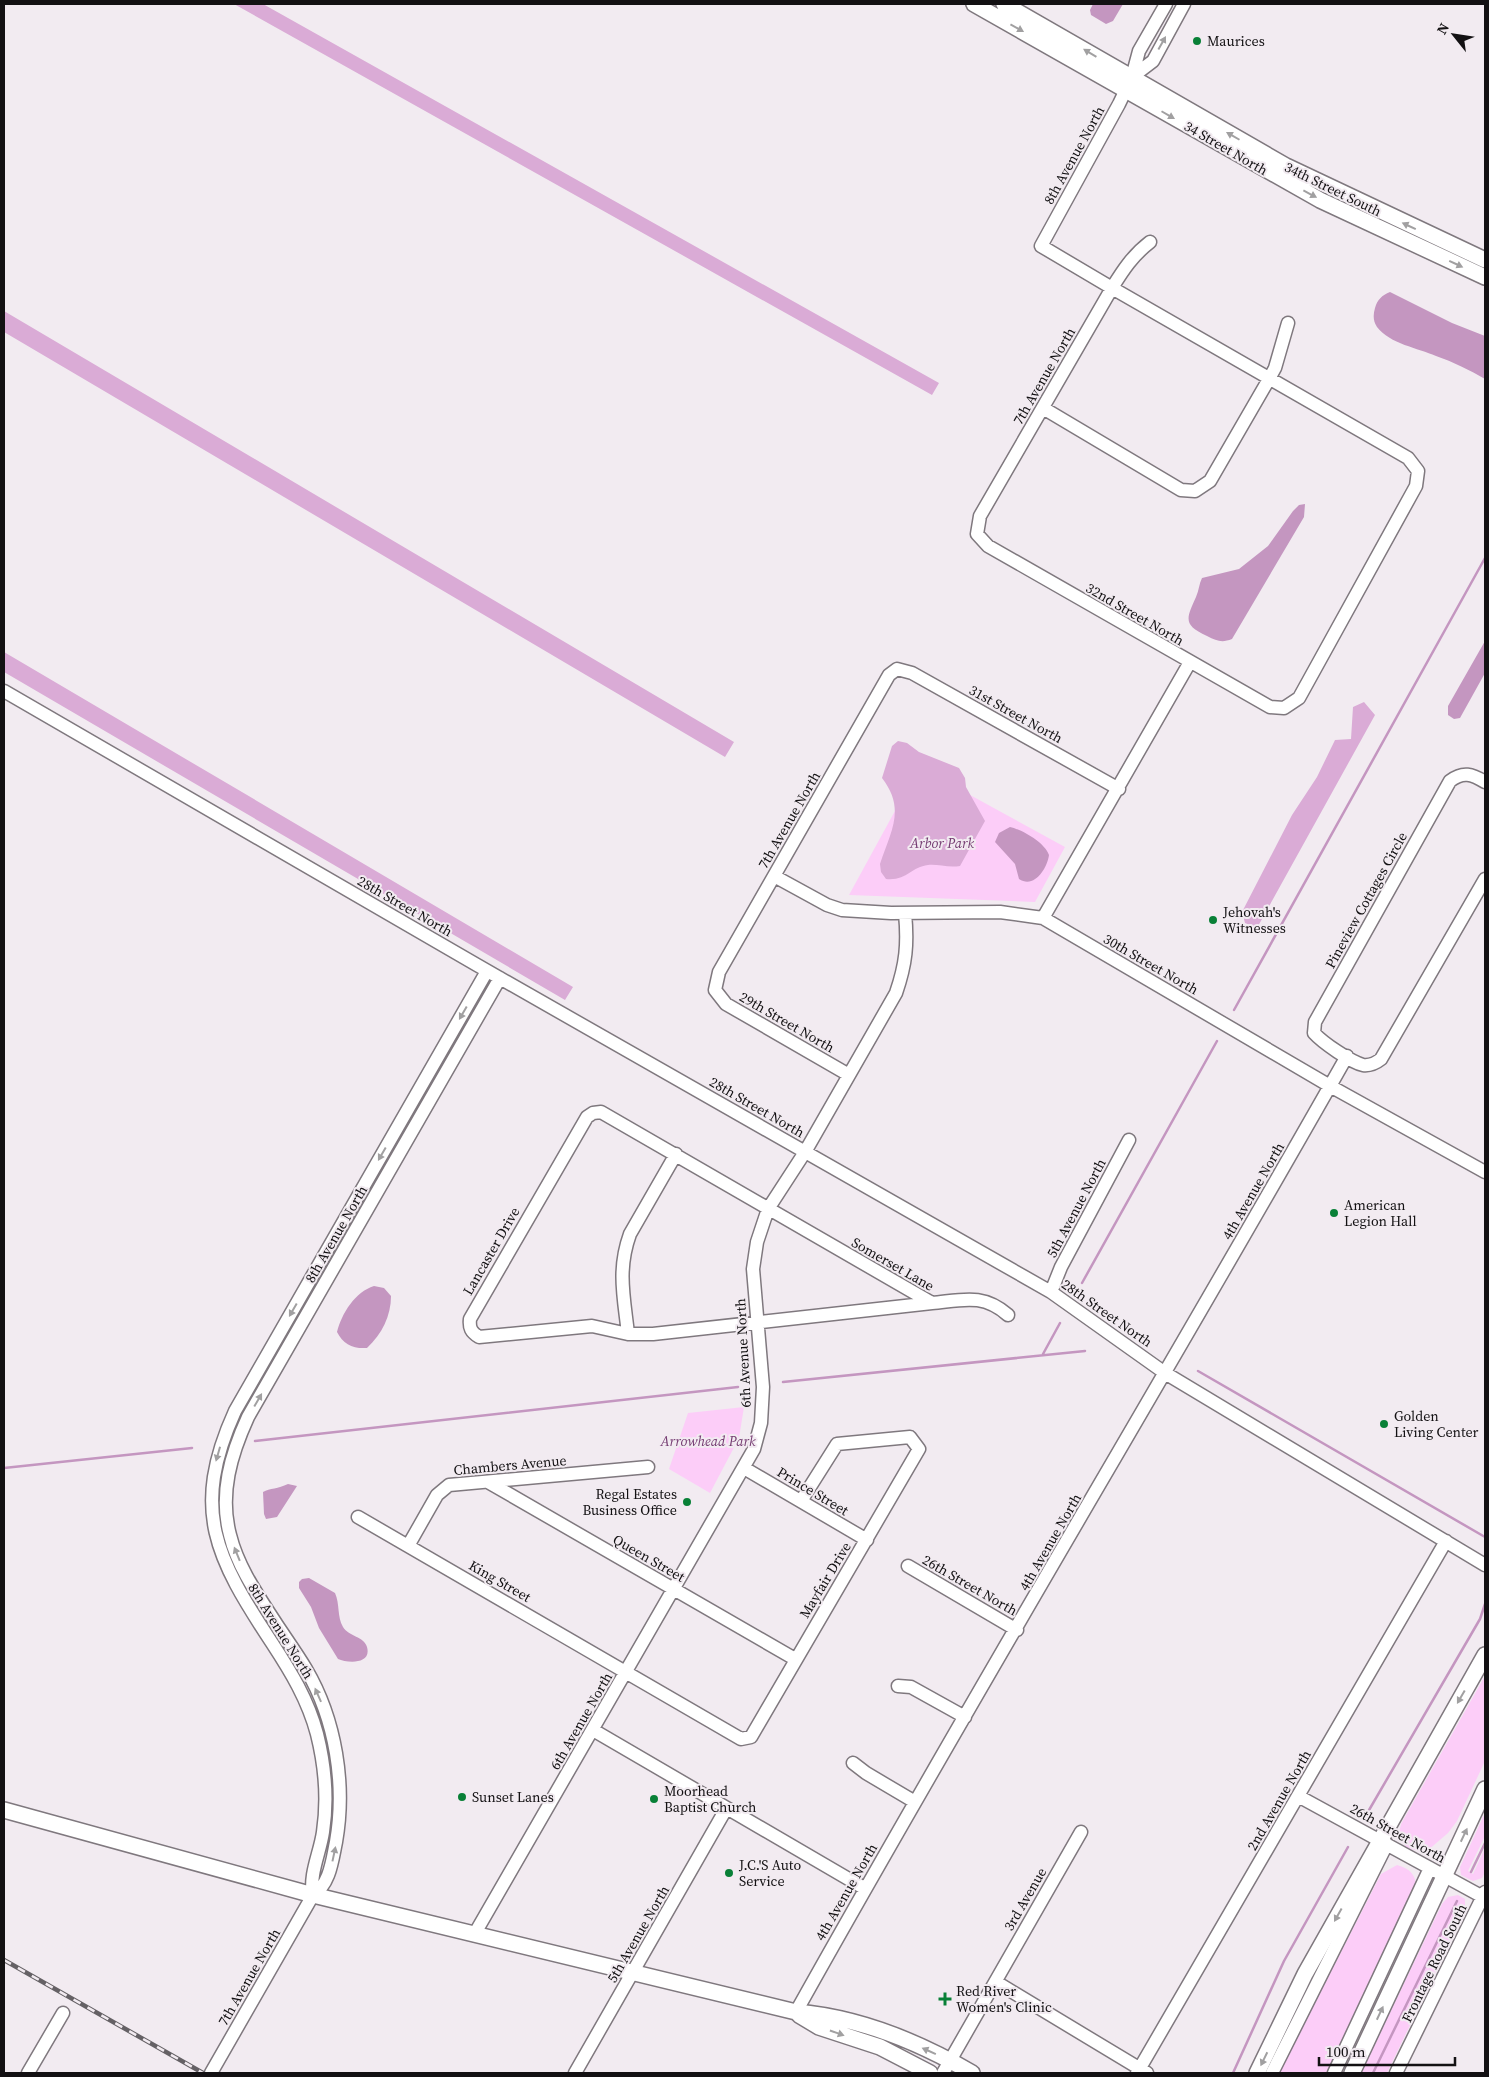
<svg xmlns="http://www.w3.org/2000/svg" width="1489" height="2077" viewBox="0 0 1489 2077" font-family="'Source Serif 4',serif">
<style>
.green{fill:#fccdf8}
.forest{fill:#daabd6}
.water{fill:#c496c0}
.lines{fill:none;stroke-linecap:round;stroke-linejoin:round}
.stream{stroke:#c496c0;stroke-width:2.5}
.minor-casing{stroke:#7f787e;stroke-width:15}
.major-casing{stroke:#7f787e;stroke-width:18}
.minor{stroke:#fff;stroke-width:12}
.major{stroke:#fff;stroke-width:15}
.rail-casing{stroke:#656165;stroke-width:4.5}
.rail{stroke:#f2ebf1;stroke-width:2.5;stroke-dasharray:8;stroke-linecap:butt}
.oneway{fill:#a1a0a1}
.poi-dot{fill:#098037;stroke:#f2ebf1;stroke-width:2}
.labels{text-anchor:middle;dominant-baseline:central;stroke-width:4;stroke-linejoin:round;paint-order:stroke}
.poi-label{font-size:14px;fill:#131113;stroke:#f2ebf1;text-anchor:start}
.street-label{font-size:14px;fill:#131113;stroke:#f2ebf1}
.park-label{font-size:14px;font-style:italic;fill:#753c72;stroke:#f2ebf1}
</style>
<rect width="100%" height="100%" fill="#f2ebf1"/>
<path class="green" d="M919,767l146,80 -30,55 -186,-7z
M744,1407l-5,31 -29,55 -41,-24 19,-56z
M1485,1676v85l-28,60 -9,12 -21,18 -7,1 -14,-5 -8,-10 3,-13z
M1485,1813v23l-17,35 5,3 12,-26v24l-3,6 -9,3 -12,-6 -1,-8z
M1397,1865c13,4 19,9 19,23l-89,185h-48l102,-199z
M1458,1895l7,4v12l-78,162h-26l81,-169 6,-7z"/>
<path class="forest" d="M234,4h29l676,379 -7,12z
M4,311l730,431 -9,15 -721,-425z
M4,652l569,335 -8,13 -561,-328z
M1364,702l11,13 -118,213 -12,-5 -3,-11 50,-97 25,-38 18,-37 16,-1 2,-32z
M898,741l9,2 12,9 40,16 6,10 1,9 19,34 -25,45c-12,2 -22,-2 -32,-1 -17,2 -21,16 -42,14l-5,-7 -1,-8c11,-33 26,-55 2,-86l10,-32z"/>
<path class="water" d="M1093,4h30l-10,17 -7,3 -15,-9 -1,-5z
M1390,292l62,31 33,13v43c-15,-9 -32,-17 -49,-23 -18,-8 -46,-12 -59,-29 -4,-6 -4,-12 -2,-19 2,-8 7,-13 15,-16z
M1305,504l-1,13 -72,122c-10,4 -15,2 -25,-3 -24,-11 -21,-17 -11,-39 3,-7 3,-13 6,-19l37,-9 29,-23 25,-35 6,-6z
M1485,641v32l-25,45 -6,1 -6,-4v-9z
M1010,827c13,3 35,16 39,28 -2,14 -15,34 -30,24l-4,-15 -20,-22 4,-9z
M374,1286l10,2 7,8c0,20 -9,38 -24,52 -14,1 -24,-4 -30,-16 5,-19 18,-40 37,-46z
M288,1484l9,2 -20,31 -11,2 -2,-5 -1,-22c7,-4 15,-3 25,-8z
M309,1578l26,15c5,11 2,24 8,34 6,10 21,9 24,20 5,18 -20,16 -29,12l-19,-31 -8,-21 -12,-19v-6l3,-3z"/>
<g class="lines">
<path class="stream" d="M1234,1010l251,-452
M1082,1283l135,-242
M1043,1354l17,-31
M1198,1371l287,166
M783,1382l302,-31
M255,1441l483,-54
M4,1468l188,-20
M1365,1817l115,-198 5,-15
M1471,1872l14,-29
M1233,2073l51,-112 64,-114
M1373,2073l84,-172"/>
<g class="minor-casing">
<path id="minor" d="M1132,77l21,-16 31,-57
M1150,242c-17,13 -27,28 -38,46l-132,228 -3,18 11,12 282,161 14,1 15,-10 117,-212 2,-15 -10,-13 -296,-170 -71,-42 78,-142 13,-27 7,-26 27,-47
M1043,408l138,82 14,1 15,-10 59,-102 6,-11 13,-45
M4,691l473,274 574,327 114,81 320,192
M1485,782c-13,-8 -22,-11 -35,-1l-135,241 -1,11c9,10 37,29 49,32 8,1 13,-2 18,-6l104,-180
M774,876l53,29 15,5 49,3 109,-1 43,6 287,168 155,86
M1043,918l147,-256
M849,1075l-123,-71 -11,-14 4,-18 170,-297 8,-6 15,4 207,116
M601,1112l331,191 -279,31h-25l-36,-8 -113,11c-8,-5 -10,-9 -9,-18l117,-202 6,-4z
M1051,1292l10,-25 68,-127
M932,1303c31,-3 51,-10 76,12
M628,1334c-4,-37 -11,-64 2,-100l46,-80
M744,1468l123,72
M488,1482l307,177
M358,1517l383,222 10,-2 168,-288 -9,-12 -73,7 -36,57
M408,1546l29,-51 12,-10 199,-18
M908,1566l109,64
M898,1686l13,1 54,30
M593,1730l271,158
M853,1763l13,10 49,29
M1298,1796l185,101
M313,1895c-4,-21 7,-42 10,-63 5,-33 2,-66 -6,-98 -9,-34 -26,-62 -45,-91 -56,-85 -82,-133 -37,-232l252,-440
M474,1935l280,-486 7,-26 2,-36 -10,-118 4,-27 11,-33 37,-57 91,-159c10,-29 12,-49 9,-80
M996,1982l151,91
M796,2012c179,-321 370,-636 551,-956
M28,2073l35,-60
M211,2073l102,-178c17,-11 19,-34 23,-53 10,-57 0,-122 -30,-173 -9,-15 -19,-29 -29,-44 -18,-28 -39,-57 -47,-90 -11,-41 1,-81 18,-118l252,-439
M575,2073l151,-264
M943,2073l138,-241
M1137,2073l309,-532
M1272,2073l115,-229
M1334,2073l96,-205
M1396,2073l89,-181"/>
</g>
<g class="major-casing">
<path id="major" d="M974,4l346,196 165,77
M1004,4l282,162 199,94
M4,1810l309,85 483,117c61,5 123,30 176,61
M799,2015l20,12 61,20 50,26
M1257,2073l48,-99 180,-319
M1352,2073l133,-284"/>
</g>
<use href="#minor" class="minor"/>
<use href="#major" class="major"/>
<g class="rail-casing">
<path id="rail" d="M4,1960l199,113"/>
</g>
<use href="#rail" class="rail"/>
</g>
<defs><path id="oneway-solid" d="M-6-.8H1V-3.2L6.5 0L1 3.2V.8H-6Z" transform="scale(1.25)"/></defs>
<g class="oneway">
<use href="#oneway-solid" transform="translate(1017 28) rotate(29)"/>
<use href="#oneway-solid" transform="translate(1162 43) rotate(-61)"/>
<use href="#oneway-solid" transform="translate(1090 53) rotate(-149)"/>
<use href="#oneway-solid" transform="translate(1168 115) rotate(30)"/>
<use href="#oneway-solid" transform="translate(1233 136) rotate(-150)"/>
<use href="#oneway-solid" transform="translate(1310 194) rotate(28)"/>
<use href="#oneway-solid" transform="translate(1409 226) rotate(-155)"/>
<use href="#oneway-solid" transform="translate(1456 264) rotate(25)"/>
<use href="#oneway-solid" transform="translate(463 1013) rotate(120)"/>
<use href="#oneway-solid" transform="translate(382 1154) rotate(120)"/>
<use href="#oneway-solid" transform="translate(293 1310) rotate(120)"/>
<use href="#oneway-solid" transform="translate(258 1400) rotate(-60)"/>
<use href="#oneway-solid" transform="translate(218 1454) rotate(106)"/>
<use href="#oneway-solid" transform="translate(237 1554) rotate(-112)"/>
<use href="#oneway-solid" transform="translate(318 1695) rotate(-114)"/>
<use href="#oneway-solid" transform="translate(1461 1697) rotate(120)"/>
<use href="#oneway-solid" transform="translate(1464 1835) rotate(-65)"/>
<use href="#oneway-solid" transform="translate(334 1854) rotate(-78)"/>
<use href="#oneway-solid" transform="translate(1338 1915) rotate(119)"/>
<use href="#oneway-solid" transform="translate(1380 2013) rotate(-65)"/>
<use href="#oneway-solid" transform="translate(837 2033) rotate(19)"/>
<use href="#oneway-solid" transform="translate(929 2051) rotate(-156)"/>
<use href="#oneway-solid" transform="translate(1264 2059) rotate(116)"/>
</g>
<g class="poi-dot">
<circle cx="1197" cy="41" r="5"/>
<circle cx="1213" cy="920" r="5"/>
<circle cx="1334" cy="1213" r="5"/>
<circle cx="1384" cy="1424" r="5"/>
<circle cx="687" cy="1502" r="5"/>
<circle cx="462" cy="1797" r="5"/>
<circle cx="654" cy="1799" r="5"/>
<circle cx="729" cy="1873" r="5"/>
<path d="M942.5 1991.5h5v5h5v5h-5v5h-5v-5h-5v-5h5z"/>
</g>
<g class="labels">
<g class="poi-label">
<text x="1207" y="41">Maurices</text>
<text x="1223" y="912">Jehovah's<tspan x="1223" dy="16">Witnesses</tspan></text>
<text x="1344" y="1205">American<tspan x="1344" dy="16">Legion Hall</tspan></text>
<text x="1394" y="1416">Golden<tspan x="1394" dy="16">Living Center</tspan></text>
<text x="677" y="1494" text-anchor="end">Regal Estates<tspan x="677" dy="16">Business Office</tspan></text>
<text x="664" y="1791">Moorhead<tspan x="664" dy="16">Baptist Church</tspan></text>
<text x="472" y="1797">Sunset Lanes</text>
<text x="739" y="1865">J.C.'S Auto<tspan x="739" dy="16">Service</tspan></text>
<text x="956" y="1991">Red River<tspan x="956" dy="16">Women's Clinic</tspan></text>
</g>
<g class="street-label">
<text transform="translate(1226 148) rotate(30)">34 Street North</text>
<text transform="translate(1074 155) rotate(-61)">8th Avenue North</text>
<text transform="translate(1333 189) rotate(26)">34th Street South</text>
<text transform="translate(1044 376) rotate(-60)">7th Avenue North</text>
<text transform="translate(1135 614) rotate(30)">32nd Street North</text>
<text transform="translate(1016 714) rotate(29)">31st Street North</text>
<text transform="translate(789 820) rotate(-60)">7th Avenue North</text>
<text transform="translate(1366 900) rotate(-61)">Pineview Cottages Circle</text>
<text transform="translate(405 906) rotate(30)">28th Street North</text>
<text transform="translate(1151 964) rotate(30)">30th Street North</text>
<text transform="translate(787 1022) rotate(30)">29th Street North</text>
<text transform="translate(757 1107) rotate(30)">28th Street North</text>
<text transform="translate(1253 1191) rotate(-60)">4th Avenue North</text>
<text transform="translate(1076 1208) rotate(-62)">5th Avenue North</text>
<text transform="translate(336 1234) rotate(-60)">8th Avenue North</text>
<text transform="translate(491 1251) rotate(-60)">Lancaster Drive</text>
<text transform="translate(893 1264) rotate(30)">Somerset Lane</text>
<text transform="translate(1107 1313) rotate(35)">28th Street North</text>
<text transform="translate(743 1353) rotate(-93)">6th Avenue North</text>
<text transform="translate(510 1465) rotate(-5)">Chambers Avenue</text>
<text transform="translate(813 1491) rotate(31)">Prince Street</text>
<text transform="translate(1050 1542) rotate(-60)">4th Avenue North</text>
<text transform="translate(649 1558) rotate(30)">Queen Street</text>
<text transform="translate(825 1580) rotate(-59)">Mayfair Drive</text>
<text transform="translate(500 1581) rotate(30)">King Street</text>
<text transform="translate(970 1585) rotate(30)">26th Street North</text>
<text transform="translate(281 1631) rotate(58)">8th Avenue North</text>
<text transform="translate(581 1721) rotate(-60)">6th Avenue North</text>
<text transform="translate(1279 1800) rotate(-60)">2nd Avenue North</text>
<text transform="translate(1398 1833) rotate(29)">26th Street North</text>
<text transform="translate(846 1892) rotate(-60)">4th Avenue North</text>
<text transform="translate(1025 1899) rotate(-60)">3rd Avenue</text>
<text transform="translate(638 1934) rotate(-60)">5th Avenue North</text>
<text transform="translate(1434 1963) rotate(-64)">Frontage Road South</text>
<text transform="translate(249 1977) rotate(-60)">7th Avenue North</text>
</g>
<g class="park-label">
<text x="942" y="843">Arbor Park</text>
<text x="708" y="1441">Arrowhead Park</text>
</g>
</g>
<rect width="1489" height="2077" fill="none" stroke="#131113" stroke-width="10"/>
<g transform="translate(1454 35) rotate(300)" stroke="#f2ebf1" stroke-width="4" paint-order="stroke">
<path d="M0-4L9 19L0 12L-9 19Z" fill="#131113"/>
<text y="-8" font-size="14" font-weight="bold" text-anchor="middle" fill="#131113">N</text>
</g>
<path d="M1319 2057v8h136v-8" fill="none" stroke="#131113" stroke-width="2.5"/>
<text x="1326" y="2057" font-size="15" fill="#131113" stroke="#f2ebf1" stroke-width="4" paint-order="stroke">100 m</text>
</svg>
